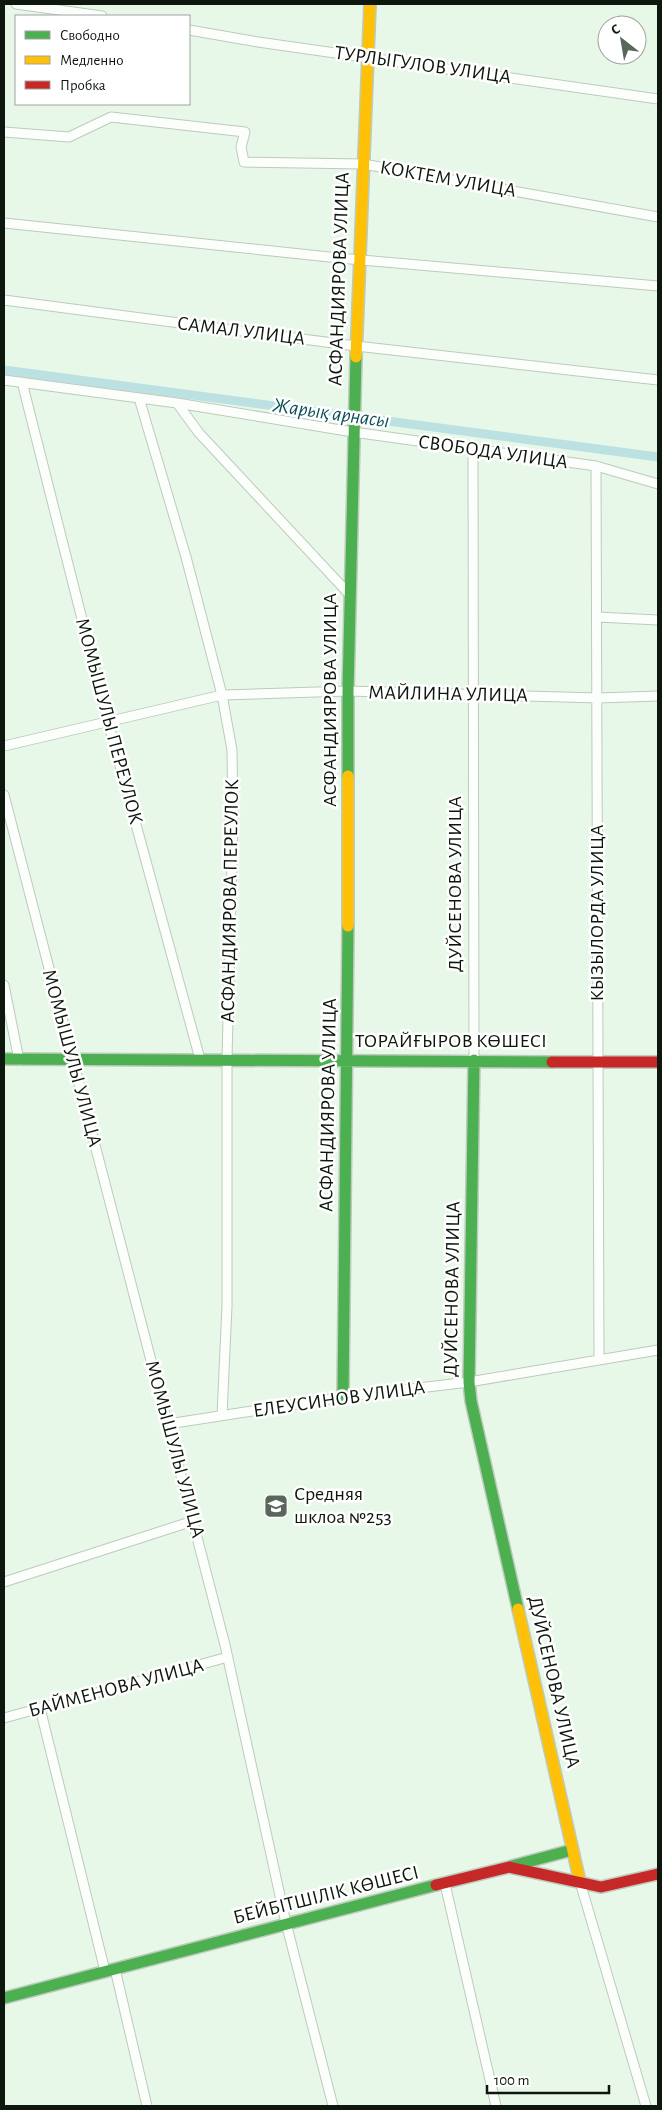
<svg xmlns="http://www.w3.org/2000/svg" width="662" height="2110" viewBox="0 0 662 2110" font-family="'Alegreya Sans',sans-serif">
<style>
.lines{fill:none;stroke-linecap:round;stroke-linejoin:round}
.canal{stroke:#bce1e2;stroke-width:9}
.street-casing{stroke:#bdcabd;stroke-width:11}
.fast-casing{stroke:#bdcabd;stroke-width:14}
.slow-casing{stroke:#bdcabd;stroke-width:14}
.jam-casing{stroke:#bdcabd;stroke-width:14}
.street{stroke:#fcfefc;stroke-width:9}
.fast{stroke:#4caf50;stroke-width:11}
.slow{stroke:#ffc107;stroke-width:11}
.jam{stroke:#c62828;stroke-width:11}
.labels{text-anchor:middle;dominant-baseline:central;stroke-width:5;stroke-linejoin:round;paint-order:stroke}
.street-label{font-size:20px;fill:#0e170e;stroke:#fff}
.poi-label{font-size:20px;fill:#0e170e;stroke:#fff;text-anchor:start}
.water-label{font-size:21px;font-style:italic;fill:#0e505a;stroke:#fff}
</style>
<rect width="100%" height="100%" fill="#e8f8e8"/>
<g class="lines">
<path class="canal" d="M4,370l654,87"/>
<g class="street-casing">
<path id="street" d="M16,4l86,12
M189,30l69,12 400,57
M4,132l65,5 42,-20 134,15 -4,15 3,15 119,2 295,53
M4,223l335,35 319,28
M4,300l352,46 302,34
M4,380l173,23 176,29 243,34 62,18
M22,382l86,340 92,337
M139,398l47,159 36,138 10,55 1,69 -6,240v247l-5,109
M177,403l22,30 151,162
M473,450l1,610
M596,466l3,893
M597,617l61,3
M4,746l218,-51 126,-4 250,7 60,-2
M4,795l221,850 61,278 47,183
M4,985l15,75
M168,1424l175,-27 126,-15 189,-32
M4,1582l189,-61
M40,1708l65,263
M4,1718l224,-61
M580,1882l66,224
M445,1884l51,222
M115,1969l32,137"/>
</g>
<g class="fast-casing">
<path id="fast" d="M348,776v-85l8,-334
M4,1059l548,3
M474,1060l-5,322 2,19 47,208
M343,1397l5,-471
M512,1866l60,-16
M4,1998l432,-113"/>
</g>
<g class="slow-casing">
<path id="slow" d="M356,357l14,-353
M348,776v150
M518,1609l62,273"/>
</g>
<g class="jam-casing">
<path id="jam" d="M552,1062h106
M436,1885l73,-18 92,20 57,-13"/>
</g>
<use href="#street" class="street"/>
<use href="#fast" class="fast"/>
<use href="#slow" class="slow"/>
<use href="#jam" class="jam"/>
</g>
<defs>
<g id="school-square" transform="scale(1.25)"><rect x="-9" y="-9" width="18" height="18" rx="4" fill="#5a665a" stroke="#fff"/><path d="M0-5L7-2L0 1L-7-2ZM-4 1L0 2.5L4 1V4Q0 6-4 4Z" fill="#fff"/></g>
</defs>
<g fill-rule="evenodd">
<use href="#school-square" x="276" y="1506"/>
</g>
<g class="labels">
<g class="street-label">
<text transform="translate(423 65) rotate(8)">ТУРЛЫГУЛОВ УЛИЦА</text>
<text transform="translate(448 179) rotate(10)">КОКТЕМ УЛИЦА</text>
<text transform="translate(339 279) rotate(-88)">АСФАНДИЯРОВА УЛИЦА</text>
<text transform="translate(241 331) rotate(7)">САМАЛ УЛИЦА</text>
<text transform="translate(493 452) rotate(8)">СВОБОДА УЛИЦА</text>
<text transform="translate(448 694) rotate(1)">МАЙЛИНА УЛИЦА</text>
<text transform="translate(330 700) rotate(-90)">АСФАНДИЯРОВА УЛИЦА</text>
<text transform="translate(109 721) rotate(75)">МОМЫШУЛЫ ПЕРЕУЛОК</text>
<text transform="translate(455 884) rotate(-90)">ДУЙСЕНОВА УЛИЦА</text>
<text transform="translate(230 901) rotate(-89)">АСФАНДИЯРОВА ПЕРЕУЛОК</text>
<text transform="translate(597 913) rotate(-90)">КЫЗЫЛОРДА УЛИЦА</text>
<text x="451" y="1041">ТОРАЙҒЫРОВ КӨШЕСІ</text>
<text transform="translate(72 1058) rotate(75)">МОМЫШУЛЫ УЛИЦА</text>
<text transform="translate(328 1105) rotate(-89)">АСФАНДИЯРОВА УЛИЦА</text>
<text transform="translate(452 1289) rotate(-89)">ДУЙСЕНОВА УЛИЦА</text>
<text transform="translate(339 1399) rotate(-8)">ЕЛЕУСИНОВ УЛИЦА</text>
<text transform="translate(175 1449) rotate(75)">МОМЫШУЛЫ УЛИЦА</text>
<text transform="translate(554 1682) rotate(77)">ДУЙСЕНОВА УЛИЦА</text>
<text transform="translate(116 1688) rotate(-15)">БАЙМЕНОВА УЛИЦА</text>
<text transform="translate(326 1895) rotate(-14)">БЕЙБІТШІЛІК КӨШЕСІ</text>
</g>
<g class="poi-label">
<text x="294" y="1494">Средняя<tspan x="294" dy="23">шклоа №253</tspan></text>
</g>
<g class="water-label">
<text transform="translate(331 413) rotate(8)">Жарық арнасы</text>
</g>
</g>
<rect width="662" height="2110" fill="none" stroke="#0e170e" stroke-width="10"/>
<rect x="15" y="15" width="175" height="90" fill="#ffffff" stroke="#9fa29f"/>
<rect x="25" y="31" width="25" height="8" fill="#4caf50" stroke="#9fa29f"/>
<text x="60" y="40" font-size="15" fill="#0e170e">Свободно</text>
<rect x="25" y="56" width="25" height="8" fill="#ffc107" stroke="#9fa29f"/>
<text x="60" y="65" font-size="15" fill="#0e170e">Медленно</text>
<rect x="25" y="81" width="25" height="8" fill="#c62828" stroke="#9fa29f"/>
<text x="60" y="90" font-size="15" fill="#0e170e">Пробка</text>
<g transform="translate(622 40) rotate(329)"><circle r="24" fill="#ffffff" stroke="#9fa29f"/>
<path d="M0-4L9 19L0 12L-9 19Z" fill="#5a665a"/>
<text y="-8" font-size="14" font-weight="bold" text-anchor="middle" fill="#0e170e">С</text>
</g>
<path d="M487 2085v8h122v-8" fill="none" stroke="#0e170e" stroke-width="2.5"/>
<text x="494" y="2085" font-size="15" fill="#0e170e" stroke="#ffffff" stroke-width="4" paint-order="stroke">100 m</text>
</svg>
